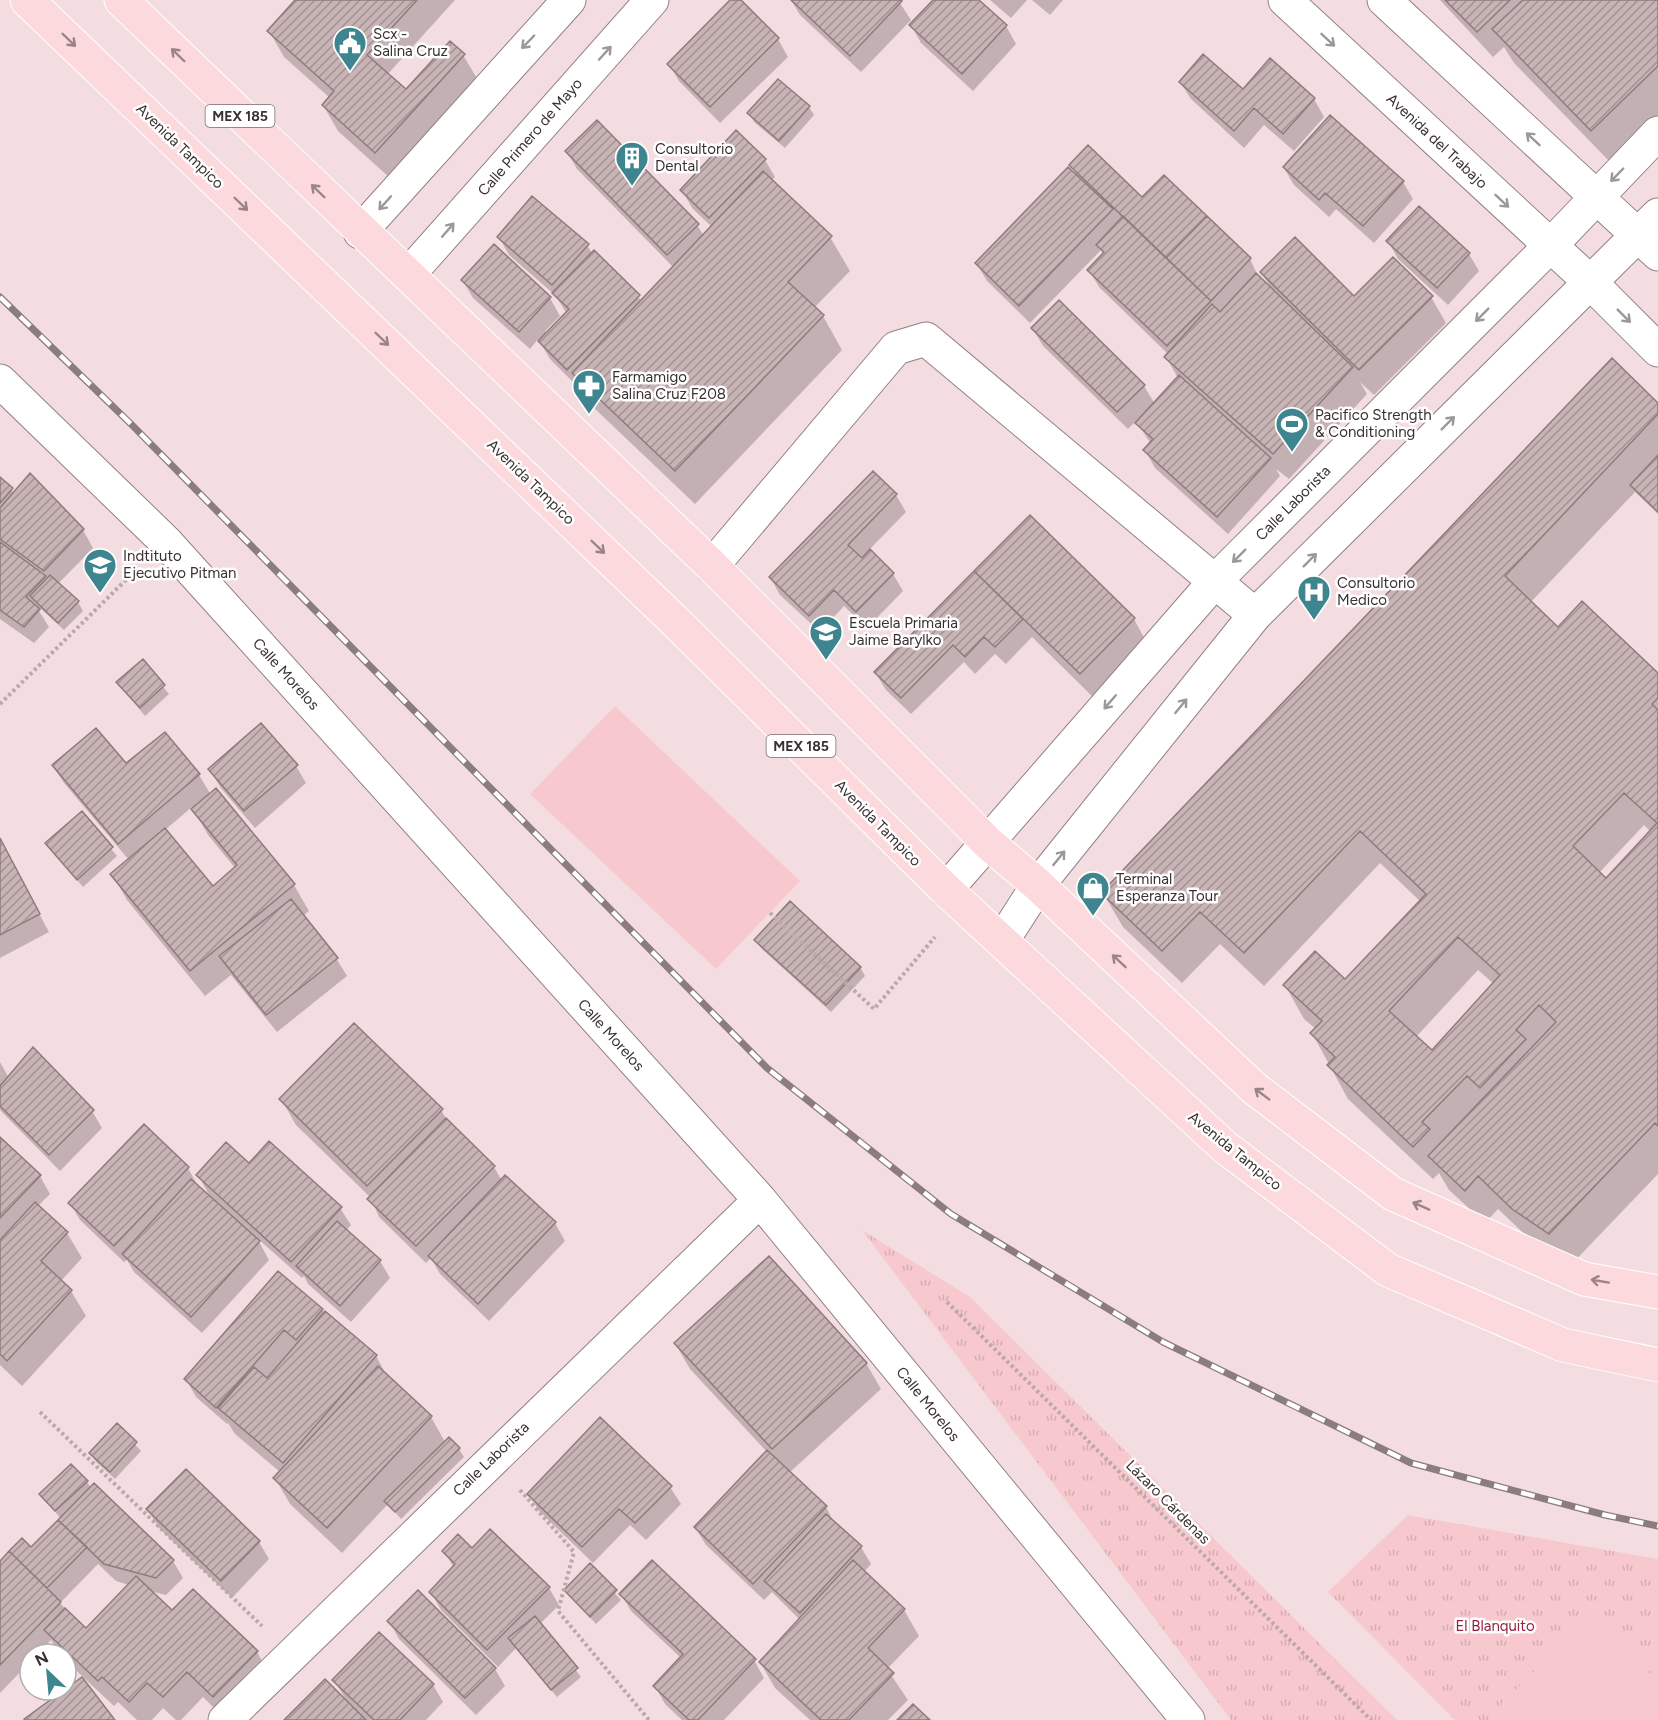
<svg xmlns="http://www.w3.org/2000/svg" width="1658" height="1720" viewBox="0 0 1658 1720" font-family="Figtree,sans-serif">
<style>
.park{fill:url(#park-tufts)}
.garden{fill:#f7c9ce}
.shadow{fill:#0003;fill-rule:evenodd}
.building{fill:url(#building-hatch);stroke:#8f7b7d;stroke-width:1.5;fill-rule:evenodd}
.lines{fill:none;stroke-linecap:round;stroke-linejoin:round}
.minor-casing{stroke:#938082;stroke-width:35}
.tertiary-casing{stroke:#938082;stroke-width:35}
.primary-casing{stroke:#fff;stroke-width:35}
.path{stroke:#baa8aa;stroke-width:4;stroke-dasharray:3 3;stroke-linecap:butt}
.minor{stroke:#fff;stroke-width:33}
.tertiary{stroke:#fff;stroke-width:33}
.primary{stroke:#fcd9dd;stroke-width:33}
.rail-casing{stroke:#8b7c7e;stroke-width:7}
.rail{stroke:#fff;stroke-width:4.5;stroke-dasharray:14;stroke-linecap:butt}
.oneway{stroke:#9a8487}
.oneway2{stroke:#9c9898}
.labels{text-anchor:middle;dominant-baseline:central;stroke-width:5;stroke-linejoin:round;paint-order:stroke}
.shield{fill:#fff;stroke:#746e6f;stroke-width:1.5}
.shield-label{font-size:14px;font-weight:bold;fill:#393031}
.poi-label{font-size:15px;fill:#393031;stroke:#fff;text-anchor:start}
.street-label{font-size:15px;fill:#393031;stroke:#fff}
.park-label{font-size:15px;fill:#932240;stroke:#fff}
</style>
<defs>
<pattern id="park-tufts" width="24" height="20" patternUnits="userSpaceOnUse" patternTransform="scale(1.5)"><rect width="24" height="20" fill="#f7c9ce"/><path d="M3 7l-1-3M5 7V3M7 7l1-3M15 17l-1-3M17 17v-4M19 17l1-3" fill="none" stroke="#d4adb1"/></pattern>
<pattern id="building-hatch" width="6" height="6" patternUnits="userSpaceOnUse" patternTransform="scale(1.5)"><rect width="6" height="6" fill="#c8b3b5"/><path d="M-1 1l2-2M0 6l6-6M5 7l2-2" fill="none" stroke="#a39294"/></pattern>
</defs>
<rect width="100%" height="100%" fill="#f4dde0"/>
<path class="park" d="M862,1230l108,67 427,423h-166z
M1408,1515l250,44v161h-203l-127,-128z"/>
<path class="garden" d="M615,706l185,175 -84,88 -186,-175z
M1592,1615l66,67v38h-142l-15,-16z"/>
<path class="shadow" d="M297,0h158l-68,75 19,16 57,-36 15,25 -88,98 -52,-47 -15,-26 7,-7 -46,-41 -15,-26z
M732,0h7l39,39 10,18 -68,66 -41,-42 -10,-17z
M791,0h107l13,20 -50,52 -61,-57z
M935,0h42l29,26 10,18 -43,47 -52,-48 -10,-18z
M990,0h37l-16,18z
M1032,0h31l-13,15z
M1440,0h218v118l-47,45 -97,-100 -10,-16 -11,10z
M1270,60l44,39 10,18 -30,34 -30,-26 -20,23 -53,-49 -11,-17 63,9z
M809,107l5,8 -29,33 -31,-26 -5,-9z
M567,152l130,73 7,11 8,-9 -20,-19 -10,-18 83,-30 10,17 -4,4 59,56 20,34 -36,37 9,8 19,34 -147,154 -102,-97 -13,-23 -3,2 -27,-27 -12,-20 -8,10 -57,-51 -10,-17 31,-34 56,51 10,18 -15,15 3,2 19,-19 -12,-19 -46,-40 -10,-18 88,8 5,8 50,48 32,-33 -97,-99z
M1071,165l71,34 22,-22 86,82 9,19 12,10 -10,-16 93,26 77,-1 15,26 -72,72 -14,-13 7,12 -78,85 -13,-10 4,7 -52,58 -73,-66 -10,-18 6,-6 -15,-23 -8,8 -85,-83 -10,-17 111,57 11,18 23,-26 -12,-21 3,-2 -70,-68 -10,-17 14,-15 -2,-5 -71,73 -43,-42 -10,-17 100,-88z
M1284,168l119,14 10,17 -39,44 -38,-34 -7,8 -35,-32z
M1419,208l50,46 10,17 -31,34 -50,-46 -10,-18z
M1658,405v109l-23,-22 -105,111 28,26 100,46v499l-89,93 -36,-25 -35,-33 -13,14 -36,-33 -10,-17 -6,6 -85,-80 -36,-66 4,-4 -12,-10 -19,-34 60,-4 76,-79 -41,-39 -116,123 -44,-42 -38,39 -59,-56 -20,-34zM1644,825l7,7 -45,48 -7,-7zM1478,970l16,14 -62,68 -16,-15z
M30,475l53,55 10,18 -35,36 20,18 5,9 -19,19 -23,-21 -2,2 10,16 -15,16 -34,-24v-140l15,15z
M896,495l10,17 -37,38 24,24 10,17 -36,37 -23,-22 -24,26 -40,-37 -10,-18z
M1030,517l104,102 14,26 -53,54 -63,-62 -26,27 -11,-10 -20,20 -11,-12 -53,52 -25,-24 -11,-18z
M142,661l27,33 -24,22 -27,-33z
M164,734l35,41 12,20 5,-5 78,95 15,26 -6,5 33,42 11,18 -70,56 -46,-57 -26,21 -78,-96 -15,-26 17,-14 -65,-77 -11,-17h73zM192,807l16,28 27,33 -22,20 -48,-58z
M296,766l10,17 -51,45 -35,-41 -10,-18z
M81,813l36,43 -34,31 -36,-44z
M0,841l49,91 -49,26z
M756,940l104,27 5,9 -34,36 -70,-64z
M0,1062l9,16 83,33 10,17 -42,43 -60,-61z
M281,1099l160,11 8,13 45,44 8,14 53,42 10,18 -76,80 -49,-47 -9,-16 -5,5 -47,-46 -8,-19 -75,-73z
M144,1126l44,42 10,18 13,12 -13,-23 51,-10 91,43 11,17 -5,6 34,30 10,17 -39,44 -43,-38 -4,-8 -2,2 -45,-40 12,22 -67,73 -68,-61 -7,-12 -3,2 -44,-42 -10,-17z
M0,1139l40,37 10,18 -12,12 29,27 15,25 -21,23 10,10 15,25 -64,70 -22,-21z
M322,1310l54,46 12,22 43,39 14,25 14,7 5,8 -63,62 -13,-15 -46,49 -52,-49 -15,-26 5,-6 -45,-38 -7,-11 -1,1 -31,-27 -10,-18z
M675,1343l191,20 15,26 -92,84 37,34 9,17 26,23 10,17 -7,8 40,38 15,26 -32,33 21,31 -20,20h-78l-35,-32 -15,-26 40,-42 -28,-28 -8,8 -58,-55 -11,-18 72,-75 -77,-83z
M117,1425l24,26 -26,28 -19,-17 -5,-8z
M186,1471l73,71 10,17 -37,39 -74,-71 -10,-18z
M87,1482l4,6 82,73 10,17 -17,17 -16,-4 22,21 85,40 15,26 -46,42 -23,-23 -22,23h-5l-13,-12 -11,12h-15l-19,-18 -4,4 -48,-45v-7h-6l-9,-14 -14,14h-7v8l-30,31v-130l22,-23 9,9 30,-30 -20,-25zM98,1564l18,17 13,4 -43,45 -26,-27z
M670,1487l11,17 -35,36 -16,-15 -37,38 -54,-52 -10,-17z
M472,1550l77,38 10,17 -19,19 41,53 -24,20 -41,-49 -18,19 -57,-57 -10,-18 23,-24 -10,-17z
M590,1566l31,34 -25,24 -30,-33z
M621,1594l133,66 10,18 -40,42h-42l-17,-16 -10,-18 26,-28 -50,-47z
M389,1621l106,48 10,17 -29,29 -77,-76z
M334,1680l99,5 10,17 -17,18h-139l59,-20z"/>
<path class="building" d="M295,0h122l-50,55 39,34 44,-48 15,13 -90,99 -53,-48 12,-14 -67,-60z
M730,0h11l38,38 -69,69 -43,-43z
M791,0h109l2,1 -52,55z
M933,0h46l28,25 -45,49 -53,-49z
M1445,0h65l-33,32z
M1523,0h135v66l-67,65 -99,-102z
M1203,54l40,35 27,-31 45,40 -32,36 -29,-26 -20,23 -55,-49z
M778,79l32,27 -31,35 -32,-28z
M1330,115l74,66 -41,45 -38,-33 -6,7 -36,-33z
M597,120l102,104 -32,31 -102,-104z
M736,130l30,29 -57,59 -29,-28z
M1088,145l54,52 22,-22 43,41 -41,42 -97,-93z
M1068,167l45,42 -94,97 -44,-43z
M763,171l69,65 -44,46 36,33 -149,156 -103,-98z
M532,196l57,48 -37,41 -55,-48z
M1419,206l51,47 -33,35 -51,-47z
M1123,216l88,85 -44,45 -80,-76 17,-18 -8,-7z
M1207,216l44,42 -40,43 -45,-43z
M1295,237l59,59 39,-39 40,39 -74,74 -99,-98z
M494,244l57,53 -32,35 -58,-52z
M594,250l46,45 -73,75 -29,-29 31,-32 -17,-16z
M1256,273l97,94 -80,87 -109,-97 48,-53 8,8z
M1059,300l86,85 -28,27 -86,-84z
M1612,358l46,45v11l-153,162 53,51 24,-26 76,72v25l-6,6 6,6v416l-3,-3 -106,111 -37,-25 -34,-33 -13,15 -37,-35 128,-134 -17,-17 -23,25 10,9 -46,49 -13,-12 -45,46 8,7 -17,18 -86,-82 8,-8 -25,-24 12,-12 -39,-36 32,-34 30,28 81,-85 -66,-63 -116,122 -44,-41 -38,39 -61,-58zM1624,793l33,30 -51,55 -33,-32zM1458,937l42,38 -68,75 -43,-39z
M1179,375l92,83 -54,59 -74,-67 10,-11 -18,-16z
M1658,455v57l-28,-27z
M873,471l24,23 -49,51 14,13 8,-9 24,24 -38,39 -22,-22 -25,26 -40,-39z
M30,473l54,56 -40,42 -44,-32v-31z
M0,477l13,11 -13,15z
M1030,515l105,103 -55,56 -106,-103z
M0,542l46,34 -20,21 14,12 -16,18 -24,-17z
M974,571l49,48 -28,28 -11,-10 -19,20 -12,-12 -52,53 -27,-26z
M50,575l29,26 -21,22 -28,-27z
M143,659l22,26 -25,23 -24,-26z
M261,723l37,42 -54,46 -36,-42z
M96,728l30,35 39,-31 35,42 -82,70 -66,-79z
M216,788l79,96 -105,87 -80,-97 55,-46 48,58 24,-21 -46,-56z
M82,811l31,36 -36,33 -32,-37z
M0,838l40,76 -40,21z
M291,899l47,59 -72,57 -47,-59z
M790,901l71,66 -35,38 -72,-65z
M354,1023l89,86 -76,77 -88,-87z
M33,1047l61,63 -45,45 -49,-49v-20z
M446,1118l49,48 -79,80 -49,-47z
M144,1124l45,43 -75,79 -46,-43z
M0,1137l41,38 -41,43z
M269,1141l73,66 -51,55 -95,-87 30,-33 23,21z
M505,1175l51,47 -78,82 -50,-48z
M191,1179l69,62 -69,76 -69,-63z
M35,1202l33,30 -27,29 31,29 -65,71 -7,-7v-114z
M337,1221l44,39 -41,46 -44,-40z
M769,1256l98,107 -95,86 -98,-106z
M278,1271l45,38 -27,31 -12,-10 -68,78 -32,-29z
M325,1311l52,44 -94,108 -65,-55 36,-41 13,11z
M378,1366l54,50 -105,112 -54,-50z
M600,1417l72,69 -37,37 -16,-14 -37,38 -55,-53z
M117,1423l20,19 -27,30 -21,-19z
M449,1437l11,11 -65,64 -11,-11z
M767,1450l60,56 -74,78 -59,-57z
M71,1464l17,17 -33,30 -16,-17z
M186,1469l74,72 -39,40 -75,-72z
M94,1483l80,77 -18,18 -52,-14 -46,-44z
M826,1514l36,32 -62,67 -36,-32z
M58,1520l29,27 -40,41 -38,-37 13,-13 9,9z
M490,1529l60,58 -63,63 -58,-58 26,-28 -13,-13 16,-17 14,14z
M9,1551l52,51 -61,63v-104z
M652,1560l104,99 -58,61h-9l-36,-34 30,-32 -64,-60z
M853,1560l52,49 -37,39 26,25 -45,47h-28l-62,-58z
M590,1563l27,27 -27,27 -26,-27z
M136,1576l36,34 21,-21 65,62 -45,46 -26,-25 -24,25 -16,-14 -18,19 -27,-25 -4,4 -54,-51 21,-22 21,20z
M418,1590l78,78 -31,30 -78,-77z
M535,1616l43,52 -27,22 -43,-52z
M379,1632l55,52 -34,36h-26l-42,-40z
M82,1677l33,43h-90l-1,-1z
M325,1679l41,41h-82z
M913,1704l17,16h-33z"/>
<g class="lines">
<g class="minor-casing">
<path id="minor" d="M1285,0l305,282 68,68
M1384,0l274,254
M360,232l209,-232
M409,274l243,-274
M712,566l184,-218 30,-9 329,276
M946,890l270,-310 334,-334 108,-113
M1002,941l36,-56 217,-270 403,-400"/>
</g>
<g class="tertiary-casing">
<path id="tertiary" d="M0,381l166,161 594,658 428,520
M225,1720l535,-520"/>
</g>
<g class="primary-casing">
<path id="primary" d="M27,0l653,626 266,264 280,258 162,122 175,75 95,20
M121,0l591,566 276,277 50,42 216,203 139,106 191,85 74,13"/>
</g>
<path class="path" d="M0,704l137,-135
M770,913l104,96 61,-72
M947,1302l424,418
M40,1412l222,214
M520,1490l54,62 -16,59 91,109"/>
<use href="#minor" class="minor"/>
<use href="#tertiary" class="tertiary"/>
<use href="#primary" class="primary"/>
<g class="rail-casing">
<path id="rail" d="M0,297l132,128 635,643 184,146 212,128 248,121 194,52 53,11"/>
</g>
<use href="#rail" class="rail"/>
</g>
<defs><path id="oneway-shaft" d="M-6 0H5M1.5-3L5.5 0L1.5 3" fill="none" stroke-width="1.6" stroke-linecap="round" stroke-linejoin="round" transform="scale(1.5)"/></defs>
<g class="oneway">
<use href="#oneway-shaft" transform="translate(69 40) rotate(44)"/>
<use href="#oneway-shaft" transform="translate(178 55) rotate(-136)"/>
<use href="#oneway-shaft" transform="translate(318 191) rotate(-136)"/>
<use href="#oneway-shaft" transform="translate(241 204) rotate(44)"/>
<use href="#oneway-shaft" transform="translate(382 339) rotate(44)"/>
<use href="#oneway-shaft" transform="translate(598 547) rotate(44)"/>
<use href="#oneway-shaft" transform="translate(1119 961) rotate(-137)"/>
<use href="#oneway-shaft" transform="translate(1262 1094) rotate(-143)"/>
<use href="#oneway-shaft" transform="translate(1421 1206) rotate(-156)"/>
<use href="#oneway-shaft" transform="translate(1600 1281) rotate(-170)"/>
</g>
<g class="oneway2">
<use href="#oneway-shaft" transform="translate(1328 40) rotate(43)"/>
<use href="#oneway-shaft" transform="translate(528 42) rotate(134)"/>
<use href="#oneway-shaft" transform="translate(605 53) rotate(-48)"/>
<use href="#oneway-shaft" transform="translate(1533 139) rotate(-137)"/>
<use href="#oneway-shaft" transform="translate(1617 175) rotate(134)"/>
<use href="#oneway-shaft" transform="translate(1502 201) rotate(43)"/>
<use href="#oneway-shaft" transform="translate(385 203) rotate(132)"/>
<use href="#oneway-shaft" transform="translate(448 230) rotate(-49)"/>
<use href="#oneway-shaft" transform="translate(1482 315) rotate(135)"/>
<use href="#oneway-shaft" transform="translate(1624 316) rotate(45)"/>
<use href="#oneway-shaft" transform="translate(1448 423) rotate(-45)"/>
<use href="#oneway-shaft" transform="translate(1239 556) rotate(135)"/>
<use href="#oneway-shaft" transform="translate(1310 560) rotate(-45)"/>
<use href="#oneway-shaft" transform="translate(1110 702) rotate(131)"/>
<use href="#oneway-shaft" transform="translate(1181 706) rotate(-51)"/>
<use href="#oneway-shaft" transform="translate(1059 858) rotate(-51)"/>
</g>
<defs>
<g id="civic-pin" transform="scale(1.725)"><path d="M0 17L-7.5 6A9.5 9.5 0 1 1 7.5 6Z" fill="#3e858f" stroke="#fff"/><path d="M-.6-6.5H3V-4.5H.6V-3L4-1V1h2V6H-6V1h2V-1L-.6-3ZM-1.2 2.5V6h2.4V2.5Z" fill="#fff"/></g>
<g id="building-pin" transform="scale(1.725)"><path d="M0 17L-7.5 6A9.5 9.5 0 1 1 7.5 6Z" fill="#3e858f" stroke="#fff"/><path d="M-4-6H4V6H1V3H-1V6H-4ZM-2.5-4.3h1.7v1.8h-1.7ZM.8-4.3h1.7v1.8H.8ZM-2.5-1h1.7V.8h-1.7ZM.8-1h1.7V.8H.8Z" fill="#fff"/></g>
<g id="pharmacy-pin" transform="scale(1.725)"><path d="M0 17L-7.5 6A9.5 9.5 0 1 1 7.5 6Z" fill="#3e858f" stroke="#fff"/><path d="M-2-6h4v4h4v4h-4v4h-4v-4h-4v-4h4Z" fill="#fff"/></g>
<g id="stadium-pin" transform="scale(1.725)"><path d="M0 17L-7.5 6A9.5 9.5 0 1 1 7.5 6Z" fill="#3e858f" stroke="#fff"/><path d="M0-5a6.5 5 0 1 0 0 10a6.5 5 0 1 0 0-10ZM-3.5-1.8h7v3.6h-7Z" fill="#fff"/></g>
<g id="university-pin" transform="scale(1.725)"><path d="M0 17L-7.5 6A9.5 9.5 0 1 1 7.5 6Z" fill="#3e858f" stroke="#fff"/><path d="M0-5L7-2L0 1L-7-2ZM-4 1L0 2.5L4 1V4Q0 6-4 4Z" fill="#fff"/></g>
<g id="hospital-pin" transform="scale(1.725)"><path d="M0 17L-7.5 6A9.5 9.5 0 1 1 7.5 6Z" fill="#3e858f" stroke="#fff"/><path d="M-5-5h3v3.5h4V-5h3V5h-3V1.5h-4V5h-3Z" fill="#fff"/></g>
<g id="school-pin" transform="scale(1.725)"><path d="M0 17L-7.5 6A9.5 9.5 0 1 1 7.5 6Z" fill="#3e858f" stroke="#fff"/><path d="M0-5L7-2L0 1L-7-2ZM-4 1L0 2.5L4 1V4Q0 6-4 4Z" fill="#fff"/></g>
<g id="shop-pin" transform="scale(1.725)"><path d="M0 17L-7.5 6A9.5 9.5 0 1 1 7.5 6Z" fill="#3e858f" stroke="#fff"/><path d="M-5-2.5h2.3a2.7 3.5 0 0 1 5.4 0H5L5.5 6h-11ZM-1.5-2.5h3a1.5 2.3 0 0 0-3 0Z" fill="#fff"/></g>
</defs>
<g fill-rule="evenodd">
<use href="#civic-pin" x="350" y="43"/>
<use href="#building-pin" x="632" y="158"/>
<use href="#pharmacy-pin" x="589" y="386"/>
<use href="#stadium-pin" x="1292" y="424"/>
<use href="#university-pin" x="100" y="565"/>
<use href="#hospital-pin" x="1314" y="592"/>
<use href="#school-pin" x="826" y="632"/>
<use href="#shop-pin" x="1093" y="888"/>
</g>
<g class="labels">
<g class="shield">
<rect x="205.5" y="105" width="69" height="22" rx="4.5"/>
<rect x="766.5" y="735" width="69" height="22" rx="4.5"/>
</g>
<g class="shield-label">
<text x="240" y="116">MEX 185</text>
<text x="801" y="746">MEX 185</text>
</g>
<g class="poi-label">
<text x="373" y="34">Scx -<tspan x="373" dy="17">Salina Cruz</tspan></text>
<text x="655" y="149">Consultorio<tspan x="655" dy="17">Dental</tspan></text>
<text x="612" y="377">Farmamigo<tspan x="612" dy="17">Salina Cruz F208</tspan></text>
<text x="1315" y="415">Pacifico Strength<tspan x="1315" dy="17">&amp; Conditioning</tspan></text>
<text x="123" y="556">Indtituto<tspan x="123" dy="17">Ejecutivo Pitman</tspan></text>
<text x="1337" y="583">Consultorio<tspan x="1337" dy="17">Medico</tspan></text>
<text x="849" y="623">Escuela Primaria<tspan x="849" dy="17">Jaime Barylko</tspan></text>
<text x="1116" y="879">Terminal<tspan x="1116" dy="17">Esperanza Tour</tspan></text>
</g>
<g class="street-label">
<text transform="translate(530 137) rotate(-49)">Calle Primero de Mayo</text>
<text transform="translate(1437 141) rotate(43)">Avenida del Trabajo</text>
<text transform="translate(180 146) rotate(44)">Avenida Tampico</text>
<text transform="translate(531 482) rotate(44)">Avenida Tampico</text>
<text transform="translate(1293 503) rotate(-45)">Calle Laborista</text>
<text transform="translate(286 674) rotate(48)">Calle Morelos</text>
<text transform="translate(878 823) rotate(45)">Avenida Tampico</text>
<text transform="translate(611 1035) rotate(48)">Calle Morelos</text>
<text transform="translate(1235 1151) rotate(39)">Avenida Tampico</text>
<text transform="translate(928 1404) rotate(51)">Calle Morelos</text>
<text transform="translate(491 1459) rotate(-44)">Calle Laborista</text>
<text transform="translate(1168 1502) rotate(45)">Lázaro Cárdenas</text>
</g>
<g class="park-label">
<text x="1495" y="1626">El Blanquito</text>
</g>
</g>
<g transform="translate(48 1672) rotate(334)"><circle r="28" fill="#ffffff" stroke="#b0acad" stroke-width="1.5"/>
<path d="M0-4.5L10 22L0 15L-10 22Z" fill="#3e858f"/>
<text y="-9" font-size="16" font-weight="bold" text-anchor="middle" fill="#393031">N</text>
</g>
</svg>
